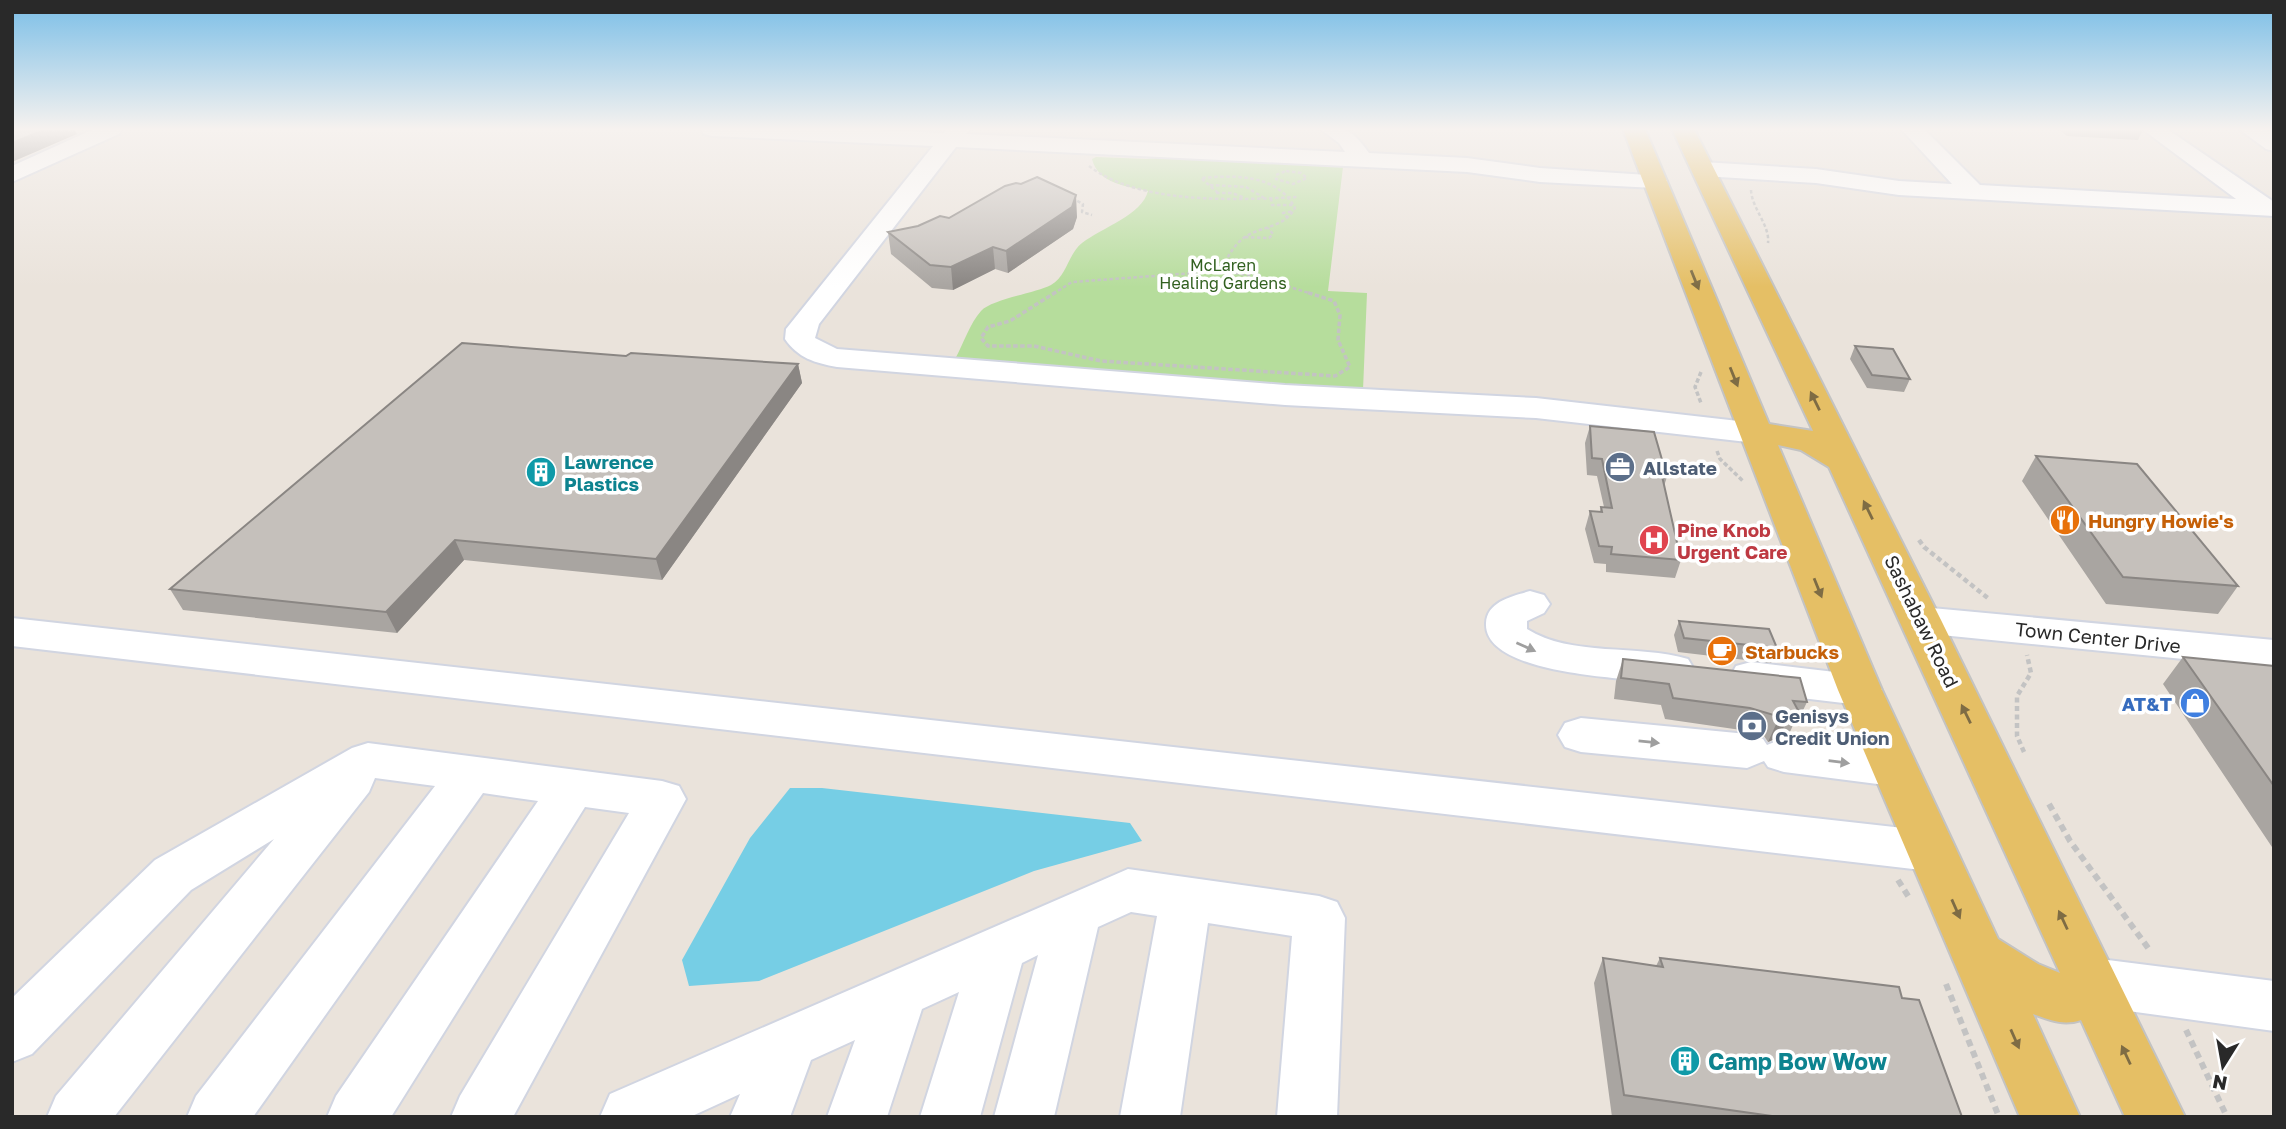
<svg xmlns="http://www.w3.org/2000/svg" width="2286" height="1129" viewBox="0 0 2286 1129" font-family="'Golos Text',sans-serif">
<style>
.green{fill:#b6dd9c}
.water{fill:#76cee5}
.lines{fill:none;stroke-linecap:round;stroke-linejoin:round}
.minor-casing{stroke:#d1d5e1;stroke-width:4}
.major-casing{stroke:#c3c3c3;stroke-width:4}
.path-far3{stroke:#c3c3c3;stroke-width:2.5;stroke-dasharray:3.5 2.5;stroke-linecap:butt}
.path-far2{stroke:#c3c3c3;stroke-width:3.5;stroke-dasharray:4.5 2.5;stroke-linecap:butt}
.path-far1{stroke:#c3c3c3;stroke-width:4.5;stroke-dasharray:5 3.5;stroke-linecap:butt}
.path{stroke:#c3c3c3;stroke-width:6;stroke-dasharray:7 5;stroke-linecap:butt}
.minor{fill:#fff;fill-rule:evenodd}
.major{fill:#e5bf65;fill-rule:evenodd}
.wall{fill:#a9a5a1}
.shaded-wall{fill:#8a8683}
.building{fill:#c5c0bb;stroke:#8a8683;stroke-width:2}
.oneway{fill:#7e6c44}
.oneway2{fill:#9f9f9f}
.labels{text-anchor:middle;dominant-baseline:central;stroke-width:7;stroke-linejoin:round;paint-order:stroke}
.far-park-label{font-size:16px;fill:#31601f;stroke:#fff}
.culture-label{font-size:19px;font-weight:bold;fill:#0d838f;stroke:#fff;text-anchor:start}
.service-label{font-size:19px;font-weight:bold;fill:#4e5e75;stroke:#fff;text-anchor:start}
.food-label{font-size:19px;font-weight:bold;fill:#c56008;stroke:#fff;text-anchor:start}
.health-label{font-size:19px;font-weight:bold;fill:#be3a42;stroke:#fff;text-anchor:start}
.street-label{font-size:19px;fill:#292929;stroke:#fff}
.shop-label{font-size:19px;font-weight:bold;fill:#366cbe;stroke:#fff;text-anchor:end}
.near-culture-label{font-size:23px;font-weight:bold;fill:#0d838f;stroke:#fff;text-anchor:start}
</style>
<rect width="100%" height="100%" fill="#eae3db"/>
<path class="green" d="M1172,156l171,11 -15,124 39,2 -4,97 -70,-2 -338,-29c8,-14 15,-36 26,-48 11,-12 55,-18 70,-26 16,-9 17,-31 31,-42 21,-16 60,-28 66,-52 -21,-5 -50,-7 -56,-32l4,-2 51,2z"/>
<path class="water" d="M790,788h32l308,35 12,18 -108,30 -275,110 -70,5 -7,-26 68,-122z"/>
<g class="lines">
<g class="minor-casing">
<path id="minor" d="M94,129h28l-3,5 -107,48v-16z
M701,129h144l99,4 4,-4h22l-4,5 379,18 -6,-9 -19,-14c29,-1 32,1 49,24l98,5 73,10 123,8 4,5 -4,5 -8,2 -115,-6 -73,-10 -511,-25 -137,177 -4,14 22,11 448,36 251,13 220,25 12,3 5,7 -5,7 -12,3 -220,-25 -251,-13 -448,-38c-22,-4 -39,-9 -52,-28l1,-10 147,-183 -221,-10 -8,-2z
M1901,129h23l56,56 256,14 -94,-70h25l107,73v14l-375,-21 -83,-12 -113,-7 -8,-2 -4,-5 4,-5 8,-2 113,7 83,12 53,3z
M2239,129h26l9,5v17l-8,-2z
M1530,591l14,4 6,9 -6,9 -17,8v8c44,28 111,15 161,30l6,10 -6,10 -15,5c-36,-6 -190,-7 -187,-61 1,-22 27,-27 44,-32z
M1921,607l353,33v28l-353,-35 -14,-3 -6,-10 6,-10z
M12,618l1918,213 17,6 8,14 -8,14 -17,6 -1918,-225z
M1751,662l109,13 15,4 7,11 -7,11 -15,4 -109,-13 -15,-4 -6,-11 6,-11z
M1581,718l166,16 16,5 4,6 17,-7 109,12 16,6 7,12 -7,12 -16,6 -109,-14 -16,-5 -4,-6 -17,7 -166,-16 -16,-5 -7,-12 7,-12z
M368,743l294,38 17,5 7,13 -173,318h-62l9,-21 169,-283 -44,-6 -194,310h-64l9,-21 202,-295 -55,-8 -230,324h-66l9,-21 239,-310 -60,-8 -6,14 -255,325h-67l9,-21 218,-257 -83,51 -159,164 -20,8v-64l143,-138 197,-112z
M1128,869l191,27 18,6 8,16 -8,199h-60l15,-181 -84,-13 -28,194h-60l37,-201 -26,-4 -33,15 -44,190h-60l44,-162 -16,8 -42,154h-60l39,-125 -37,17 -35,108h-60l28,-77 -44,20 -21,57h-60l10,-23 -50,23h-90l10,-23z
M2092,958l182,23v50l-182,-25 -19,-7 -8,-17 8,-17z"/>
</g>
<g class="major-casing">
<path id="major" d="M1623,129h22l124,295 44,7 -141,-302h22l247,491 244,497h-60l-44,-97c-18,6 -31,0 -48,-6l47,103h-60l-182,-427zM1778,445l23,5 28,17 231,506 -22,-9 -40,-25 -116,-249z"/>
</g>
<path class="path-far3" d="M1089,166c51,39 147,34 209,31
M1286,171l15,2 6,5 -14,6 -17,-5v-4z
M1210,185l36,2 18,11
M1751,190c1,19 19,35 17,53
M1216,193h16l13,5
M1218,193l-17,-15c34,-3 76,-4 94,30 -11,19 -30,18 -47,27 -14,8 -21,23 -27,36
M1072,198l11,6 -1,8 10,3
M1271,198l1,7h22
M1288,218l-5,-5 11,-2
M1245,237l24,1 4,-4 -5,-6
M1053,294l19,-12 149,-11 34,5 57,18"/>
<path class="path-far2" d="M1056,292l-46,29 -22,6 -7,11 7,8h46l67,15 234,15 15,-9 -12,-27 2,-25 -6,-14 -28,-9
M1701,372l-6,15 6,16
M1717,451l3,8 23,22"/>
<path class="path-far1" d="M1919,540l5,7 65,52
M2024,752l-7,-16v-40l14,-23 -4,-18"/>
<path class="path" d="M2049,804l21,37 81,111
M1898,880l12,19
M1946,984l53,133
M2186,1030l41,87"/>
<use href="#minor" class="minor"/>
<use href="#major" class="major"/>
</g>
<path class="wall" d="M2058,129h85l-5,11 -71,-4z
M1077,217l-4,12 -65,44 -13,-4 -42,21 -21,-2 -41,-34 -3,-22 30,-6 31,-8z
M1855,346l55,33 -6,13 -37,-4 -17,-29z
M626,356l172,8 4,19 -140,197 -198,-20 -67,73 -214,-23 -13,-21z
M1590,426l77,51 -3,9 17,74 -6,18 -69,-6v-8l-12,-1 -9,-34 5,-18 10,1 1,-5h3l-7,-31 -10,-1 -2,-32z
M2036,456l202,130 -20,28 -112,-10 -84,-123z
M1679,621l98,27 -6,15 -93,-11 -4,-17z
M2183,657l91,9v184l-111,-166z
M1623,659l184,43 -10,21h-3l-5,11 -9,1 -1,2 -11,5 -4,-6 -23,-6 -76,-11 -4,-14 -47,-6 2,-18z
M1603,958l53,8 4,-8 242,40 60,119h-350l-18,-134z"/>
<path class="shaded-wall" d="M46,129h28l3,5 -65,28v-19z
M1076,195l1,22 -4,12 -65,44 -2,-22z
M993,247l2,22 -42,21 -2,-23z
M798,364l4,19 -140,197 -6,-21z
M455,540l9,20 -67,73 -11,-21z
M1789,716l-10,21 -11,5 10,-22z"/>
<path class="building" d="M12,129h34l-34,14z
M1037,177l39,18 -4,12 -66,44 -13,-4 -42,20 -21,-2 -42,-33 30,-6 22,-10 9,2 56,-32 11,-3 5,1z
M462,343l164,13 5,-3 167,11 -142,195 -201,-19 -69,72 -216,-23z
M1855,346l38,3 17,30 -38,-4z
M1590,426l64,6 13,45 -5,-1 19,84 -70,-6 1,-7 -13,-1 -9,-35 12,1 -1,-5 11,1 -10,-49 -10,-1z
M2036,456l101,8 101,122 -115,-9z
M1679,621l90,8 8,19 -93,-10z
M2183,657l91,9v120z
M1623,659l177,19 7,24 -14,-1 6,11 -11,2 1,2 -11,4 -4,-5 -24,-7 -77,-10 -4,-14 -48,-6z
M1603,958l60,9 -3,-9 239,29 3,11 17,2 43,117h-183l-155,-22z"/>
<defs><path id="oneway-solid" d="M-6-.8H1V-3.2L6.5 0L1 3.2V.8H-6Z" transform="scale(1.75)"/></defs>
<g class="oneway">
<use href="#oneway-solid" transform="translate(1695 280) rotate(68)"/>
<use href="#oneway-solid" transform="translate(1734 377) rotate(68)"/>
<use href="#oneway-solid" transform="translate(1815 401) rotate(-116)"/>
<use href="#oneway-solid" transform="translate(1868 510) rotate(-116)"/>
<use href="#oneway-solid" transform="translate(1818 588) rotate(68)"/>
<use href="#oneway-solid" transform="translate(1966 714) rotate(-116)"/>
<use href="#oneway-solid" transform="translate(1956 909) rotate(66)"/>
<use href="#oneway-solid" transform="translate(2063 920) rotate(-115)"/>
<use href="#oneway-solid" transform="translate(2015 1039) rotate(66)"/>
<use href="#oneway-solid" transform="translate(2126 1055) rotate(-115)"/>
</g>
<g class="oneway2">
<use href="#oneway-solid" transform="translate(1526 647) rotate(24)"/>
<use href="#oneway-solid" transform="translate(1649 742) rotate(6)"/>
<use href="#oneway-solid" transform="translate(1839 762) rotate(7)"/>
</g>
<linearGradient id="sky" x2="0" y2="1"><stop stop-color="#7abee7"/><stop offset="0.45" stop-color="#f6f2ef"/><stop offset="1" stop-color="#f6f2ef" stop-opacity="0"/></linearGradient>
<rect width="2286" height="287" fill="url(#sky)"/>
<defs>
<g id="office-disc" transform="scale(1.575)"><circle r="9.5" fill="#5c6f8a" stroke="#fff"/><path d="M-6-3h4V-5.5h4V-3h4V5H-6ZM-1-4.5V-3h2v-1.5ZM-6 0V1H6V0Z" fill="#fff"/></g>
<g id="building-disc" transform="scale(1.575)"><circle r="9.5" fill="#0f9aa8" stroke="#fff"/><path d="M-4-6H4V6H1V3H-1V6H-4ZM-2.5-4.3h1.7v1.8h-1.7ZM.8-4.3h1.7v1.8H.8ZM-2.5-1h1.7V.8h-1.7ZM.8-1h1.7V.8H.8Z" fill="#fff"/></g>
<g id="restaurant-disc" transform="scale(1.575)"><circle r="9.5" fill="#e8710a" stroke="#fff"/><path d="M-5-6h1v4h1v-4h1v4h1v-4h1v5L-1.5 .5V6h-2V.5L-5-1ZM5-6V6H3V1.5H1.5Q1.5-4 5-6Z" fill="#fff"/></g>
<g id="hospital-disc" transform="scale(1.575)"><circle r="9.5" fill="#e0444e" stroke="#fff"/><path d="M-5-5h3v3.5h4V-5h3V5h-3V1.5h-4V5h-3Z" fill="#fff"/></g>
<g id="cafe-disc" transform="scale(1.575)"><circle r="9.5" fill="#e8710a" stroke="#fff"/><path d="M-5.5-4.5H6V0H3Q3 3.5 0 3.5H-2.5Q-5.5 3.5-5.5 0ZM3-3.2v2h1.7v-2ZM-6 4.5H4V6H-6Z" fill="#fff"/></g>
<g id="shop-disc" transform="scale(1.575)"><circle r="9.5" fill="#3f7fe0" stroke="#fff"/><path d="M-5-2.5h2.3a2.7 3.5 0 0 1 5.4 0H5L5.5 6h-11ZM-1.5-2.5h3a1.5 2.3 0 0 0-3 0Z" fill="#fff"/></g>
<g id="bank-disc" transform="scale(1.575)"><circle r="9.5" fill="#5c6f8a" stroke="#fff"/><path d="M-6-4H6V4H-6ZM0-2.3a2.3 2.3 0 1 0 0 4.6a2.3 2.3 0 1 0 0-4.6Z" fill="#fff"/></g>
</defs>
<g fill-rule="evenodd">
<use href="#office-disc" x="1620" y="467"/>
<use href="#building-disc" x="541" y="472"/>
<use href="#restaurant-disc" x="2065" y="520"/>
<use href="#hospital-disc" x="1654" y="540"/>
<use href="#cafe-disc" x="1722" y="651"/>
<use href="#shop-disc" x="2195" y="703"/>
<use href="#bank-disc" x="1752" y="726"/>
<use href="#building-disc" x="1685" y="1061"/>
</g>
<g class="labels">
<g class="far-park-label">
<text x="1223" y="265">McLaren<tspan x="1223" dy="18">Healing Gardens</tspan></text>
</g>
<g class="culture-label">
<text x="564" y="461">Lawrence<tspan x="564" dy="22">Plastics</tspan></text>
</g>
<g class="service-label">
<text x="1643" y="467">Allstate</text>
<text x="1775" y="715">Genisys<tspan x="1775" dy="22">Credit Union</tspan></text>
</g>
<g class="food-label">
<text x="2088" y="520">Hungry Howie's</text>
<text x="1745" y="651">Starbucks</text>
</g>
<g class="health-label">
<text x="1677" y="529">Pine Knob<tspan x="1677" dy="22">Urgent Care</tspan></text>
</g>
<g class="street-label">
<text transform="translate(1922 621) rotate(64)">Sashabaw Road</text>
<text transform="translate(2098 637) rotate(6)">Town Center Drive</text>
</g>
<g class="shop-label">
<text x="2172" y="703">AT&amp;T</text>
</g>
<g class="near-culture-label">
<text x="1708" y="1061">Camp Bow Wow</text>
</g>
</g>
<rect width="2286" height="1129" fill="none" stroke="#292929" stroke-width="28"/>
<g transform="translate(2223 1066) rotate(191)" stroke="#ffffff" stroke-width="5" paint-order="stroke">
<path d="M0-5L12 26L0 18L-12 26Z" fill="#292929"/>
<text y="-10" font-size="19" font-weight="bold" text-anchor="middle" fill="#292929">N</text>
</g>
</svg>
